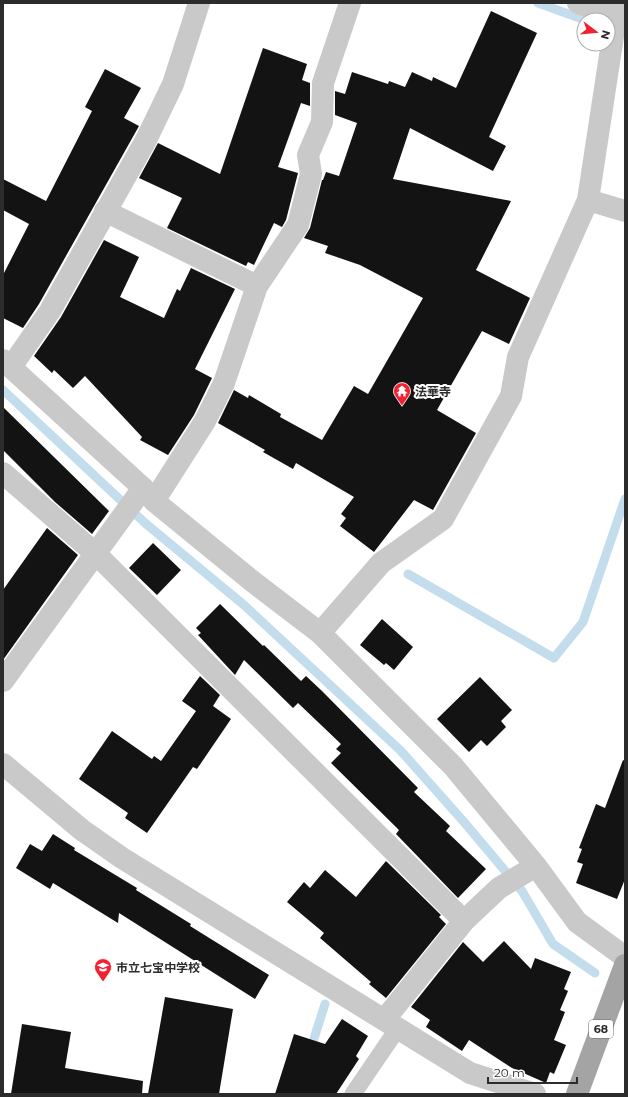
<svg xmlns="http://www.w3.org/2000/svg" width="628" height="1097" viewBox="0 0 628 1097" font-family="Montserrat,'Noto Sans JP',sans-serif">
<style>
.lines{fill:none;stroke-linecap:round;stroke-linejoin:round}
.stream{stroke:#c3dded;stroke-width:9}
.building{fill:#131313}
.lane{stroke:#c9c9c9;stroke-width:17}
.street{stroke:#c9c9c9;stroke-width:22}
.primary{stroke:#a4a4a4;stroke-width:22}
.labels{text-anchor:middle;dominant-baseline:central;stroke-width:4;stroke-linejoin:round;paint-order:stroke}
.shield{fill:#fff;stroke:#6b6b6b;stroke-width:1}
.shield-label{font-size:11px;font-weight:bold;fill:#2c2c2c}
.poi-label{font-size:12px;font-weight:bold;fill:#2c2c2c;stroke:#fff;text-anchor:start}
</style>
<rect width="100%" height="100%" fill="#fff"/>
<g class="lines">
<path class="stream" d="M538,3l47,17
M3,390l142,133 99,82 157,146 63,71 58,69 31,53 42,29
M408,574l146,84 29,-36 42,-123
M310,1051l15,-47"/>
</g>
<path class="building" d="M491,11l46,22 -48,104 17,9 -13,25 -83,-43 -17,51 118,22 -35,69 54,28 -21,46 -27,-13 -45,79 39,23 -43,77 -19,-10 -40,52 -34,-26 6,-8 -5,-4 13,-17 -58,-34 -3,6 -30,-17 2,-2 -47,-27 16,-33 14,8 1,-3 32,19 -1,3 42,23 32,-54 14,8 55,-96 -63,-33 -35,-12 3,-7 -24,-8 6,-10 12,-48h1l3,-8 13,4 18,-53 -22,-8v-24l10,3 7,-22 36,12 1,-3 16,6 7,-15 20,9 1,-4 23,11z
M263,48l44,16 -5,16 8,3v23l-9,-3 -23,64 20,6 -12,47 -4,7 -8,-4 -20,42 -6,-3 -2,4 -79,-38 15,-30 -43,-20 19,-35 62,31z
M105,69l36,19 -17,30 15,8 -100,178 -16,24 -20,-10v-43l26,-51 -26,-14v-31l43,22 46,-90 -7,-4z
M104,240l35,17 -19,40 44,21 13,-29 3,2 11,-23 44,21 -40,80 17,9 -18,37 -26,40 -28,-15 2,-3 -57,-61 -12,12 -19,-18 -2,3 -18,-17 27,-39z
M3,407l106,104 -17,23 -37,-32 -52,-52z
M47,528l31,27 -75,105v-70z
M153,543l28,27 -24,25 -28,-27z
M220,604l43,42 1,-1 37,36 5,-5 16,15 96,97 -4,4 36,34 -4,5 40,38 -28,29 -62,-64 3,-4 -68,-67 10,-10 -5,-4 5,-5 -43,-41 -5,5 -49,-48 -9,15 -37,-40 3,-2 -5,-5z
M382,619l31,28 -19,23 -8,-7 -2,2 -24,-20z
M200,676l20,19 -7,11 18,13 -34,50 -4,-2 -46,66 -22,-15 3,-5 -49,-34 33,-48 40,28 2,-3 7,5 35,-50 -14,-10z
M480,677l32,33 -11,11 5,6 -19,19 -6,-6 -12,12 -32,-33z
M623,760l2,1v118l-8,20 -41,-16 7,-19 -6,-2 5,-13 -3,-1 17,-44 9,4z
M53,834l22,14 -1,2 63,38 -1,2 55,34 -1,2 79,49 -14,24 -136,-86 -1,10 -65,-40 -3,6 -34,-21 14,-24 12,7z
M386,861l55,54 -2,2 7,7 -60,74 -17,-14 2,-2 -51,-44 4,-5 -37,-31 17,-20 6,6 15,-18 31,27z
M504,941l27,28 4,-11 36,14 -7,17 4,2 -8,19 5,2 -11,28 12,5 -12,29 -4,-2 -4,11 -34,-15 -43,-28 -7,11 -36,-24 4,-7 -19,-13 52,-65 20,20z
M165,997l68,12 -14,85h-71z
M342,1019l26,17 -12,20 3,3 -23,35h-61l19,-60 31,10z
M22,1024l49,8 -6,36 78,13 -1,13h-131z"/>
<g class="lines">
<path class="lane" d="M353,1094l45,-66"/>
<path class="street" d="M578,3l37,14
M588,200l37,11
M105,211l152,75
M3,360l140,128 11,13 98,80 68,52 133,133 83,100 41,56 48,35
M11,367l39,-56 96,-171 27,-56 26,-81
M3,473l93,81 368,367
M154,501l51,-80 19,-38 33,-97 41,-61 13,-51 -3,-19 14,-33 1,-39 27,-80
M320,633l61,-70 62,-44 68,-123 7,-39 70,-157 30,-197
M3,681l140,-193
M3,764l79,66 40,28 348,215 65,21
M385,1019l79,-98 35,-33 37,-22"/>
<path class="primary" d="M577,1094l48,-129"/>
</g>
<defs>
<g id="temple-pin" transform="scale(0.9)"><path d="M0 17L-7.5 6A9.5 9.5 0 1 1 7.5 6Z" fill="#f02231" stroke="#fff"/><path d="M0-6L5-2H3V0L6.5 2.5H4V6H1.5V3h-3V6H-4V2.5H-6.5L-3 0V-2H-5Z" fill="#fff"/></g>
<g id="school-pin" transform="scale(0.9)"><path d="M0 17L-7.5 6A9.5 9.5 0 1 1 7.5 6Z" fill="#f02231" stroke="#fff"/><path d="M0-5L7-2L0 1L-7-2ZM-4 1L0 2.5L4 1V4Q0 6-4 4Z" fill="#fff"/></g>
</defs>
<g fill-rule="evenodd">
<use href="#temple-pin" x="402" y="391"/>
<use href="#school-pin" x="103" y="967"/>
</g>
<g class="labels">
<rect class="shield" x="589" y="1020" width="24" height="18" rx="3"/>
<g class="shield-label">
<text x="601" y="1029">68</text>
</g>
<g class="poi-label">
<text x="415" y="391">法華寺</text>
<text x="116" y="967">市立七宝中学校</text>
</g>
</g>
<rect width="628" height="1097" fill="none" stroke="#2c2c2c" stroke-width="8"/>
<g transform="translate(596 32) rotate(106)"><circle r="19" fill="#ffffff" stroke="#ababab"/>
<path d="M0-3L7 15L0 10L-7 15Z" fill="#f02231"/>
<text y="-6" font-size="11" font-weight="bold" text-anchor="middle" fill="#2c2c2c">N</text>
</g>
<path d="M488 1077v6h89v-6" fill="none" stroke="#2c2c2c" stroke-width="2"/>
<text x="494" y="1077" font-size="12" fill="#2c2c2c" stroke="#ffffff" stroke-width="3" paint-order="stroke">20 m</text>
</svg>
